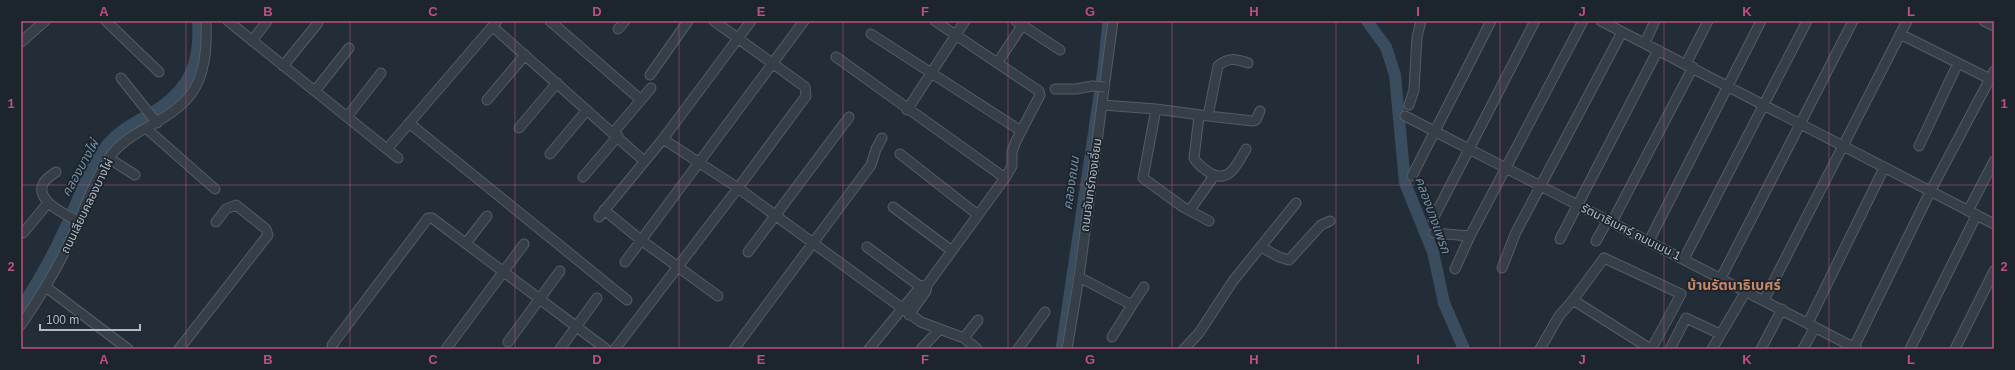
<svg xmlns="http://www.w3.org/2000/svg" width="2015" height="370" viewBox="0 0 2015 370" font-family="Arial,'Noto Sans Thai',sans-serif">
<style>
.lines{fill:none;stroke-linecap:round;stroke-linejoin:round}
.canal{stroke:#3a4d5e;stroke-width:7}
.river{stroke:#3a4d5e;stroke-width:12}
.minor-casing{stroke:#545d65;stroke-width:11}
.minor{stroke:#363f47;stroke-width:9}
.minor-bridge-casing{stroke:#545d65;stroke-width:11;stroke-linecap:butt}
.minor-bridge{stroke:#363f47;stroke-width:9}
.grid{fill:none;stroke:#bc517f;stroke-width:1;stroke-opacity:0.55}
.labels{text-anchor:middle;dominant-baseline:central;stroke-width:3.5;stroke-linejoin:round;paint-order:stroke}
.street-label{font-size:12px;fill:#b1bac3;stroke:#1c242c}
.water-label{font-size:13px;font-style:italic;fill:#748ea4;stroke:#1c242c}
.quarter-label{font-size:14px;font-weight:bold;fill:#c98767;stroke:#1c242c}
.neatline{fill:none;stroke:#bc517f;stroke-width:1.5}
.grid-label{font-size:13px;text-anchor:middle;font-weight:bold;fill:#bc517f}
</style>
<rect width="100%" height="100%" fill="#232d37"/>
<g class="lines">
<path class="canal" d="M1059,349l42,-280 5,-48"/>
<path class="river" d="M1367,21l19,26 9,28 10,108 28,69 11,51 20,46
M21,308c16,-25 31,-50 43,-77 13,-26 25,-65 44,-87 14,-16 29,-22 47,-33 35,-22 46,-49 43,-90"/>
<g class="minor-casing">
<path id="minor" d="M106,21l53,51
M228,21l170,137
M550,21l91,79
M1016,21l44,29
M1601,21l393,203
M1984,21l10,5
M493,27l151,134
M618,29l7,-8
M871,34l150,97
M1900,34l90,45
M252,41l15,-20
M21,42l24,-21
M1645,43l10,-22
M836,57l169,121
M998,62l27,-41
M1686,64l22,-43
M283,66l35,-43
M650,75l38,-54
M121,78l36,45
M1055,89h21l16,-3
M315,91l34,-43
M487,100l38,-45
M1102,105l54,4 52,7 10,-50c10,-9 18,-7 30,-3
M1409,105l5,-15 3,-53 4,-16
M1156,109l-13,69 40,29 26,14
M907,110l58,-89
M1199,116l-5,42c3,6 8,9 13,13 21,15 30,-6 39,-22
M1208,116l45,5 3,-1 4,-9
M1405,116l452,233
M347,117l34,-44
M409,123l218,177
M519,128l38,-45
M147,129l68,60
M613,133l38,-45
M663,139l75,49 183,134 43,16 13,11
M1919,146l39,-83
M387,149l110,-128
M550,154l37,-44
M900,154l78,61
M110,159l25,16
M56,172c-4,3 -11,7 -13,12 -8,17 24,31 36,38
M1412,176l79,-155
M583,177l35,-41
M893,207l59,44
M604,210l37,30 77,56
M1190,210l24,-34
M1968,211l26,-50
M599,217l64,-78 88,-118
M1433,219l102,-198
M1612,222l81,-155
M23,233l25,-30
M1434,233l36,3 113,-215
M1560,239l98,-189
M1596,241l12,-21
M1649,241l112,-220
M466,243l21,-27
M867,247l58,43
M1261,247l18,10 10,3 32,-35 9,-4
M748,252l101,-135
M1684,259l123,-238
M625,262l179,-241
M1502,268l14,-36 106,-200
M1455,269l15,-33
M1079,277l53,28 12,-18
M1721,278l132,-257
M46,287l82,62
M1764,300l143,-279
M909,315l17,-24 1,-6 78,-107 7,-12v-14l4,-11 24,-46 -1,-4 -104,-70
M1808,323l76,-155
M21,325c19,-28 36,-56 50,-86 13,-28 23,-60 41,-85 21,-26 58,-32 79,-60 15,-20 16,-49 15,-73
M1112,337l20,-32
M964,338l14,-18
M508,342l52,-71
M332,345l96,-127h4l174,131
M179,349l89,-114 -2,-6 -30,-24 -10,4 -10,13
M446,349l78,-105
M560,349l37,-51
M615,349l123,-161 68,-92 -1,-9 -91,-66
M734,349l137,-184 5,-16 6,-11
M869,349l52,-63 6,-1
M921,349l19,-20
M1018,349l27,-37
M1067,349l12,-72 34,-256
M1184,349l15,-16 34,-52 63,-78
M1540,349l19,-33 14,-16 76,48h3l29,-54 -77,-36 -31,42
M1670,349l16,-31 34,16
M1712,349l34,-58
M1761,349l21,-40
M1803,349l12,-22
M1853,349l77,-157 64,-121
M1910,349l66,-133
M1955,349l39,-78"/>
</g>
<use href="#minor" class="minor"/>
<g class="minor-bridge-casing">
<path id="minor-bridge" d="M1092,86l13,1"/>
</g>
<use href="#minor-bridge" class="minor-bridge"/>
</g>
<path class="grid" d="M186,21v328M350,21v328M515,21v328M679,21v328M843,21v328M1008,21v328M1172,21v328M1336,21v328M1500,21v328M1664,21v328M1829,21v328M21,185h1973"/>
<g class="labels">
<g class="street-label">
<text transform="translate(1091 185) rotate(-82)">ถนนจันทร์ทองเอี่ยม</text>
<text transform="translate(87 206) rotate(-64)">ถนนเลียบคลองบางไผ่</text>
<text transform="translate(1631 232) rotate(27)">รัตนาธิเบศร์ ถนนเมน 1</text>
</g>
<g class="water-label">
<text transform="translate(80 168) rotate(-61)">คลองบางไผ่</text>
<text transform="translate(1071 183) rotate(-82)">คลองถนน</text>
<text transform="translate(1433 215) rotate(70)">คลองบางแพรก</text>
</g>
<g class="quarter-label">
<text x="1734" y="285">บ้านรัตนาธิเบศร์</text>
</g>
</g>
<rect width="2015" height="370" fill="none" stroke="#1c242c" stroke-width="44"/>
<path d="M40 324v6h100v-6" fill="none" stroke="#b1bac3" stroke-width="2"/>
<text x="46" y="324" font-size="12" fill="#b1bac3" stroke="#1c242c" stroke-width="3" paint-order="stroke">100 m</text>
<rect x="22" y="22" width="1971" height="326" class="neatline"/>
<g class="grid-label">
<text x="104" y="16">A</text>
<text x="268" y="16">B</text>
<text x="433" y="16">C</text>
<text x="597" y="16">D</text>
<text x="761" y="16">E</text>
<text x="925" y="16">F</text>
<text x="1090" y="16">G</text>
<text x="1254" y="16">H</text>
<text x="1418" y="16">I</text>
<text x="1582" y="16">J</text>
<text x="1747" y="16">K</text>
<text x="1911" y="16">L</text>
<text x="11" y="108">1</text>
<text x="2004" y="108">1</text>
<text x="11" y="271">2</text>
<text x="2004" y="271">2</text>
<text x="104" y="364">A</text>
<text x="268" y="364">B</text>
<text x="433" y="364">C</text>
<text x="597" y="364">D</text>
<text x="761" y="364">E</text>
<text x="925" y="364">F</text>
<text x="1090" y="364">G</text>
<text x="1254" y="364">H</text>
<text x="1418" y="364">I</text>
<text x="1582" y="364">J</text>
<text x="1747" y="364">K</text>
<text x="1911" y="364">L</text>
</g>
</svg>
